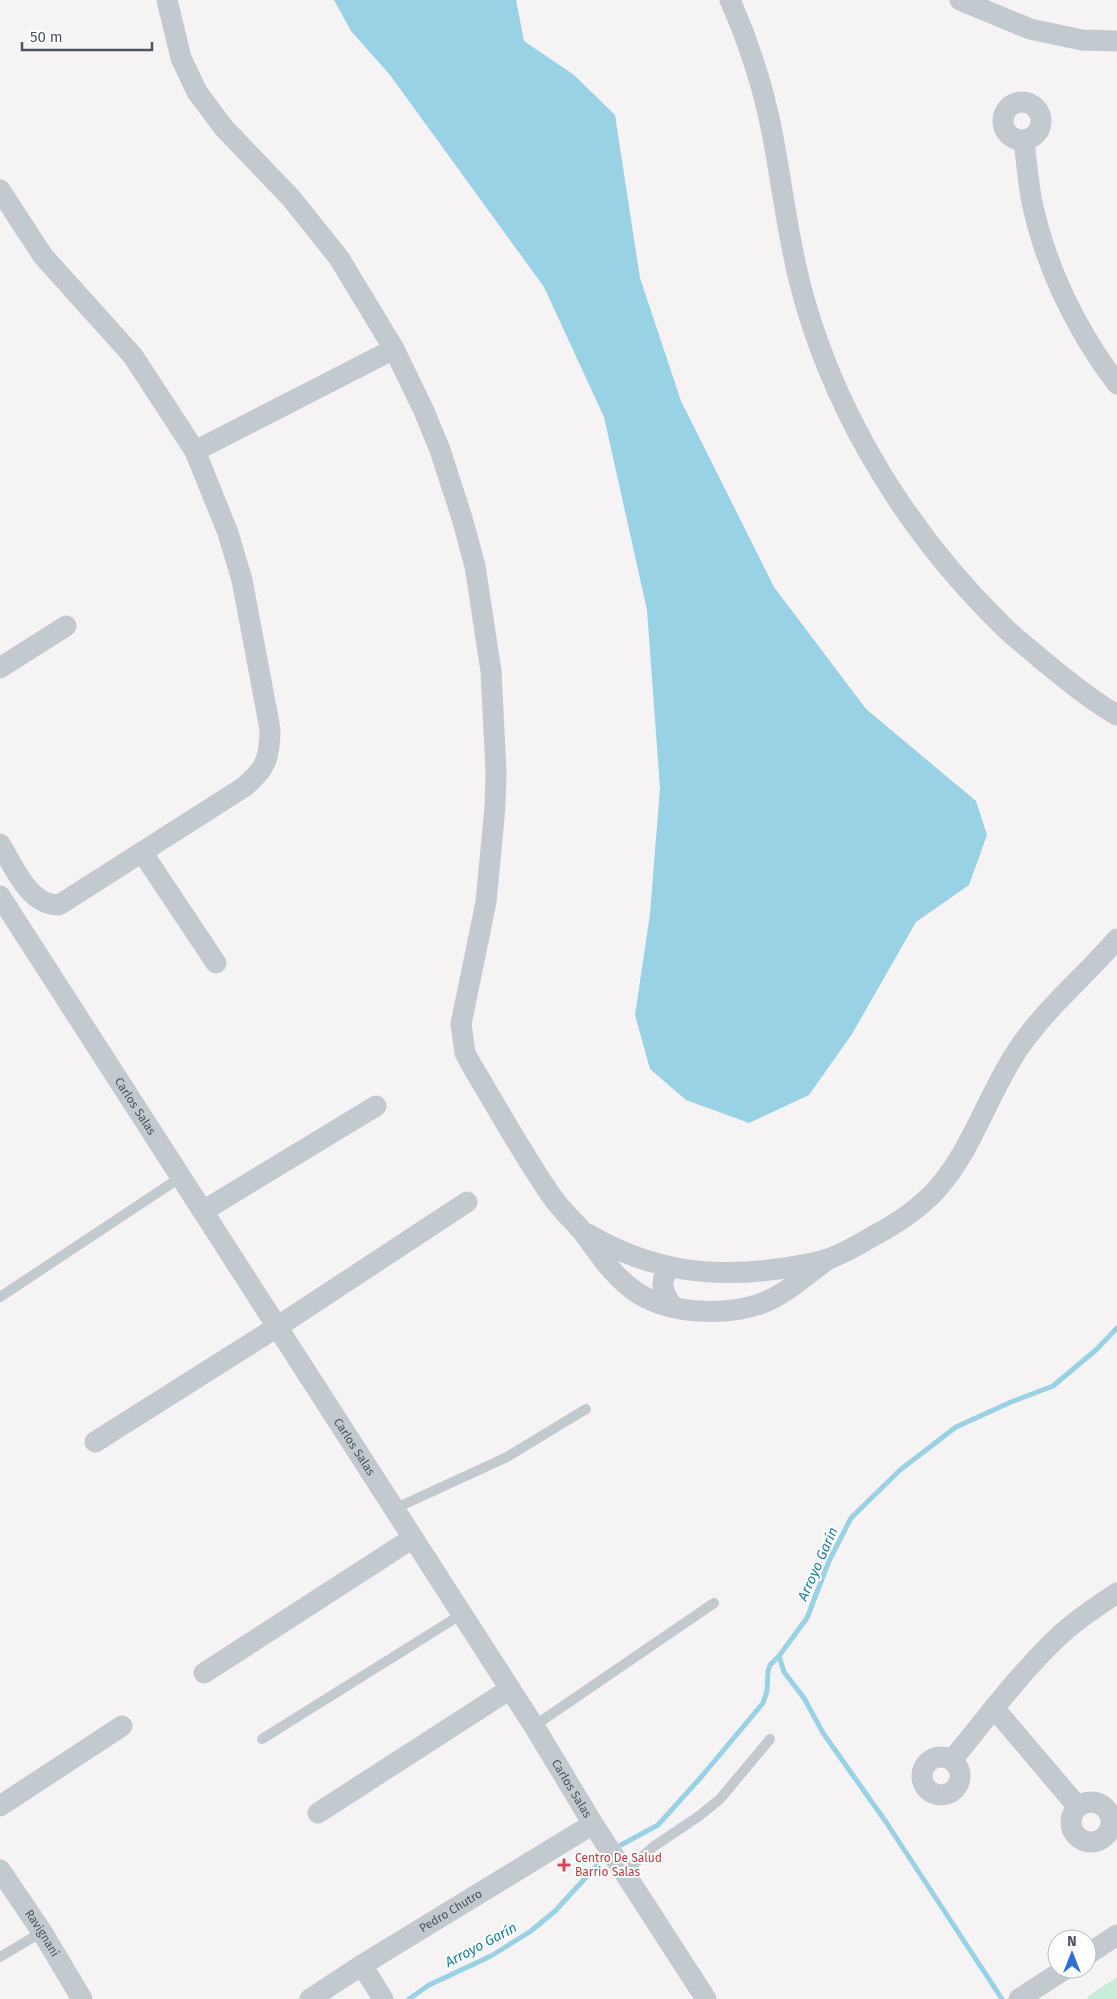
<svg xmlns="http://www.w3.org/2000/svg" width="1117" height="1999" viewBox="0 0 1117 1999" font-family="'Fira Sans',sans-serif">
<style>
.green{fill:#c7ecd7}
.water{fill:#99d1e5}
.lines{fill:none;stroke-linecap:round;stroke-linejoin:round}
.stream{stroke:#99d1e5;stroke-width:5}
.lane{stroke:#c2c9cf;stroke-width:10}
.street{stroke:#c2c9cf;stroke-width:21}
.health-dot{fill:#e0444e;stroke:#fff;stroke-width:2}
.labels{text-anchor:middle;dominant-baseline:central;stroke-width:4;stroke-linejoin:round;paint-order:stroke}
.street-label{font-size:12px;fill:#4c555e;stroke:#fff}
.health-label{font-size:12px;fill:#be3a42;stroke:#fff;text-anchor:start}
.water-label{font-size:14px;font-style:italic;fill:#1c7fa2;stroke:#fff}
</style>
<rect width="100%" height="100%" fill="#f5f3f3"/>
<path class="green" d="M1117,1977v22h-29l-1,-2z"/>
<path class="water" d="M334,0h182l8,41 50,34 41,40 25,163 41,123 93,186 92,122 110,92 11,34 -18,50 -53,37 -64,112 -43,61 -60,28 -63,-23 -36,-31 -15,-54 15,-101 10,-126 -13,-178 -43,-193 -60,-130 -154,-212 -39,-44z"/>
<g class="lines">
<path class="stream" d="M779,1656l5,16 20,26 19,35 63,89 116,177
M621,1845l37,-20 44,-49 61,-73 4,-12 1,-20 2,-6 9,-9 28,-38 22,-57 22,-43 49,-48 56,-43 55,-25 42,-16 44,-37 20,-21
M409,1999l20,-14 62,-29 40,-25 24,-20 46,-50"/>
<path class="lane" d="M0,1297l181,-120
M394,1509l113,-52 79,-48
M534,1726l180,-123
M262,1739l200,-125
M625,1872l28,-25 46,-31 21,-17 50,-60
M0,1957l42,-25"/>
<g class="street">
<path d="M167,0l14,58 16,34 27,36 67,70 48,60 55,91 30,62 16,39 22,68 13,48 16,105 5,100 -1,36 -9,95 -25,122 4,29 7,13c26,43 52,91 81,132 9,13 20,22 30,34 16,22 32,47 56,62 33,20 85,22 121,10 24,-8 46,-29 67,-44"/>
<path d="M730,0c19,43 33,86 42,132 11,57 17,115 33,170 35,121 106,234 196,322 12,13 28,24 41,36 24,19 48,40 75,55"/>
<path d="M960,0l70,29 52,11 35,1"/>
<circle cx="1022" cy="121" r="19"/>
<path d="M1024,140c2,19 4,38 7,57 13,67 45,133 86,187"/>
<path d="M0,190l43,66 90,100 62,95 33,82 14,47 28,149c0,28 -4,40 -26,58l-185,118c-31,0 -45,-39 -59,-61"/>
<path d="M195,451l199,-102"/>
<path d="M0,668l66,-42"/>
<path d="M142,852l74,111"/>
<path id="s1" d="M0,896l534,830 59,98 113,175"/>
<path d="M203,1211l173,-105"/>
<path d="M588,1234c62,37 125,45 196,34 14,-2 30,-4 44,-9 17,-6 32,-15 47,-24 23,-12 45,-27 63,-47 37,-43 51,-98 83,-143 28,-40 65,-70 96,-106"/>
<path d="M670,1268c-12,13 -7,25 3,39"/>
<path d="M95,1442l182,-115 190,-125"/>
<path d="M204,1673l209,-135"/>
<path d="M994,1708l84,99"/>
<circle cx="941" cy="1776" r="19"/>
<path d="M952,1760c34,-41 67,-86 106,-123 18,-17 39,-31 59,-44"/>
<circle cx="1091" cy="1822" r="20"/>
<path d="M0,1806l122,-80"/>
<path d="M318,1813l192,-124"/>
<path id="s2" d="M0,1870l42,62 40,67"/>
<path d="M1087,1955l30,-20"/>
<path d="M362,1965l21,34"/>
<path id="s3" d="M310,1999l52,-34 231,-141"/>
<path d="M1019,1999l46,-30"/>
</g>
</g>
<path class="health-dot" d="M561.5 1857.5h5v5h5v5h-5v5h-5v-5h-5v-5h5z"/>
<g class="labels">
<g class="street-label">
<text stroke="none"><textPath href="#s1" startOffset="250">Carlos Salas</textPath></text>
<text stroke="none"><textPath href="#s1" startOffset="655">Carlos Salas</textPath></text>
<text stroke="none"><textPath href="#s1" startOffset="1060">Carlos Salas</textPath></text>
<text stroke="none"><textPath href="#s3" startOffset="166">Pedro Chutro</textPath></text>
<text stroke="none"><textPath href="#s2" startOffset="76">Ravignani</textPath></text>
</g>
<g class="health-label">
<text x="575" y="1858">Centro De Salud<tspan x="575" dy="14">Barrio Salas</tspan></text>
</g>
<g class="water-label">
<text transform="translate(818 1564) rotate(-66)">Arroyo Garín</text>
<text transform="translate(481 1945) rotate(-28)">Arroyo Garín</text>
</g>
</g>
<g transform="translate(1072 1954)"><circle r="24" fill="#ffffff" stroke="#b7bbbf"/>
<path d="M0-4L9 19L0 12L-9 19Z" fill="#2e6fd3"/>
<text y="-8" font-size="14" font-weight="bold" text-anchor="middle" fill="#4c555e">N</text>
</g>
<path d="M22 42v8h130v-8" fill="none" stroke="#4c555e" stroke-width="2.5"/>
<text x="30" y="42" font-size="15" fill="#4c555e" stroke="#ffffff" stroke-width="4" paint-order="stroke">50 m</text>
</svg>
